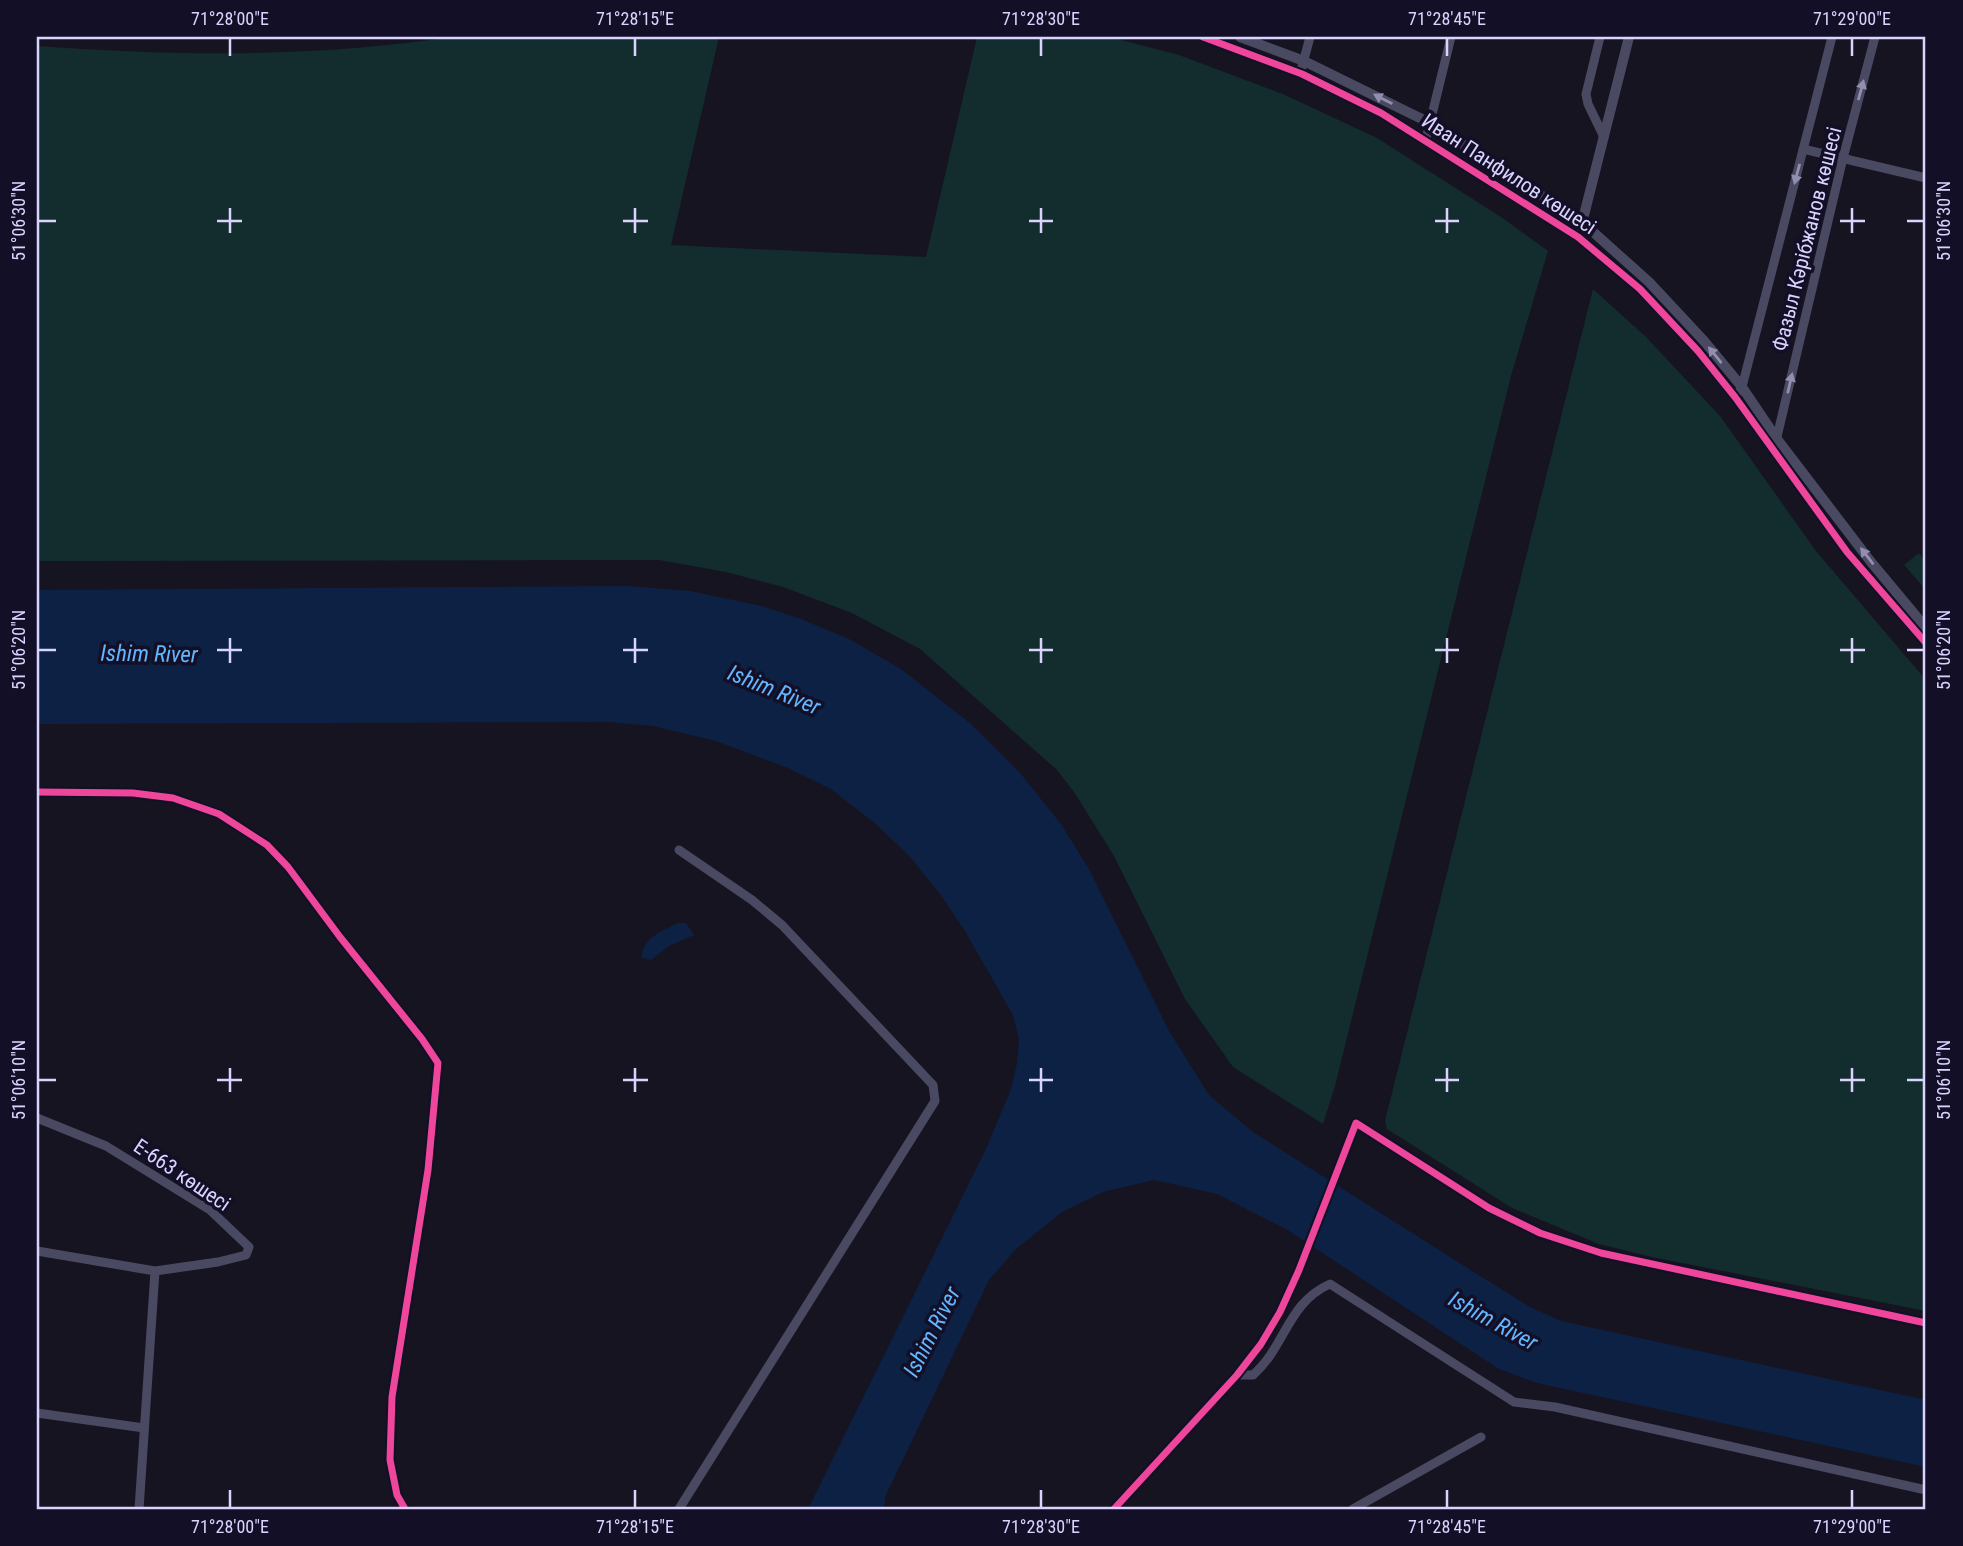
<svg xmlns="http://www.w3.org/2000/svg" width="1963" height="1546" viewBox="0 0 1963 1546" font-family="'Roboto Condensed',sans-serif">
<style>
.green{fill:#132c2d}
.water{fill:#0d2144}
.lines{fill:none;stroke-linecap:round;stroke-linejoin:round}
.minor{stroke:#4a4962;stroke-width:9}
.tertiary{stroke:#4a4962;stroke-width:10}
.cycleway-casing{stroke:#130f26;stroke-width:11}
.cycleway{stroke:#ed469a;stroke-width:7}
.oneway{fill:#928eb0}
.ticks{fill:none;stroke:#d9d4ff;stroke-width:2.5}
.labels{text-anchor:middle;dominant-baseline:central;stroke-width:7;stroke-linejoin:round;paint-order:stroke}
.street-label{font-size:21px;fill:#d9d4ff;stroke:#130f26}
.water-label{font-size:23px;font-style:italic;fill:#62b6ff;stroke:#130f26}
.neatline{fill:none;stroke:#d9d4ff;stroke-width:2.5}
.ticks-label{font-size:18px;text-anchor:middle;fill:#d9d4ff}
</style>
<rect width="100%" height="100%" fill="#161421"/>
<path class="green" d="M450,37h269l-48,208 255,12 51,-220h133l69,18 106,40 92,43 127,81 44,32 -37,125 -176,710 -12,38 -90,-57 -48,-68 -71,-143 -40,-64 -17,-22 -137,-121 -68,-36 -69,-26 -57,-15 -67,-12 -622,1v-515c137,10 277,12 413,-9z
M1593,289l53,48 74,79 96,135 110,129v631l-274,-54 -53,-13 -87,-36 -125,-79 -2,-8z
M1919,553l7,9v28l-22,-25z"/>
<path class="water" d="M627,586l63,5 72,15 39,13 48,20 52,30 70,55 50,50 40,50 28,45 80,162 40,64 44,37 208,132 69,43 31,14 365,79v67l-389,-84 -38,-14 -213,-140 -69,-35 -63,-14 -51,12 -41,20 -46,37 -27,31 -104,217 -1,12h-76l178,-360 25,-60 6,-26 2,-23 -6,-25 -48,-84 -25,-37 -29,-36 -34,-33 -46,-36 -43,-21 -72,-27 -63,-15 -44,-4 -572,2v-134z
M678,923h8l8,12 -25,11 -18,14 -9,-2c-1,-20 21,-27 36,-35z"/>
<g class="lines">
<path class="minor" d="M1600,37l-14,57 2,10 16,33
M1300,74l10,-37
M1426,139l25,-102
M1803,149l123,29
M1735,397l7,-10 90,-350
M1776,441l67,-283 32,-121
M37,792l96,1 40,5 46,16 48,31 21,22 52,70 82,102 16,24 -10,107 -36,227 -2,63 7,35 8,14
M679,850l73,50 30,25 151,160 2,16 -256,408
M37,1118l69,28 104,64 39,37 -3,8 -28,7 -63,9 -118,-20
M1237,1375h16c33,-29 34,-72 77,-91l184,118 41,5 371,83
M37,1413l107,15
M139,1509l16,-238
M1114,1509l123,-134 24,-31 19,-32 19,-42 57,-147 133,85 51,25 61,20 325,70
M1353,1509l128,-72"/>
<path class="tertiary" d="M1203,37l99,37 79,39 197,124 62,52 58,62 37,46 112,155 79,91
M1240,37l64,24 126,62 152,99 67,60 55,59 38,46 35,52 94,123 55,66
M1581,227l48,-190"/>
<g class="cycleway-casing">
<path id="cycleway" d="M1203,37l99,37 79,39 197,124 62,52 58,62 37,46 112,155 79,91
M37,792l96,1 40,5 46,16 48,31 21,22 52,70 82,102 16,24 -10,107 -36,227 -2,63 7,35 8,14
M1114,1509l123,-134 24,-31 19,-32 19,-42 57,-147 133,85 51,25 61,20 325,70"/>
</g>
<use href="#cycleway" class="cycleway"/>
</g>
<defs><path id="oneway-solid" d="M-6-.8H1V-3.2L6.5 0L1 3.2V.8H-6Z" transform="scale(1.75)"/></defs>
<g class="oneway">
<use href="#oneway-solid" transform="translate(1861 90) rotate(-75)"/>
<use href="#oneway-solid" transform="translate(1383 99) rotate(-153)"/>
<use href="#oneway-solid" transform="translate(1797 174) rotate(105)"/>
<use href="#oneway-solid" transform="translate(1715 355) rotate(-129)"/>
<use href="#oneway-solid" transform="translate(1790 383) rotate(-77)"/>
<use href="#oneway-solid" transform="translate(1867 556) rotate(-128)"/>
</g>
<path class="ticks" d="M230,38v18M635,38v18M1041,38v18M1447,38v18M1852,38v18M230,208v25M635,208v25M1041,208v25M1447,208v25M1852,208v25M38,221h18M217,221h25M623,221h25M1029,221h24M1435,221h24M1840,221h25M1907,221h17M230,638v25M635,638v25M1041,638v25M1447,638v25M1852,638v25M38,650h18M217,650h25M623,650h25M1029,650h24M1435,650h24M1840,650h25M1907,650h17M230,1068v24M635,1068v24M1041,1068v24M1447,1068v24M1852,1068v24M38,1080h18M217,1080h25M623,1080h25M1029,1080h24M1435,1080h24M1840,1080h25M1907,1080h17M230,1490v18M635,1490v18M1041,1490v18M1447,1490v18M1852,1490v18"/>
<g class="labels">
<g class="street-label">
<text transform="translate(1509 174) rotate(33)">Иван Панфилов көшесі</text>
<text transform="translate(1807 239) rotate(-76)">Фазыл Кәрібжанов көшесі</text>
<text transform="translate(182 1175) rotate(34)">Е-663 көшесі</text>
</g>
<g class="water-label">
<text transform="translate(149 654) rotate(1)">Ishim River</text>
<text transform="translate(774 690) rotate(22)">Ishim River</text>
<text transform="translate(1493 1321) rotate(29)">Ishim River</text>
<text transform="translate(932 1332) rotate(-63)">Ishim River</text>
</g>
</g>
<rect width="1963" height="1546" fill="none" stroke="#130f26" stroke-width="77"/>
<rect x="38" y="38" width="1886" height="1470" class="neatline"/>
<g class="ticks-label">
<text x="230" y="25">71°28'00"E</text>
<text x="635" y="25">71°28'15"E</text>
<text x="1041" y="25">71°28'30"E</text>
<text x="1447" y="25">71°28'45"E</text>
<text x="1852" y="25">71°29'00"E</text>
<text transform="translate(19 221) rotate(-90)" y="6">51°06'30"N</text>
<text transform="translate(1944 221) rotate(-90)" y="6">51°06'30"N</text>
<text transform="translate(19 650) rotate(-90)" y="6">51°06'20"N</text>
<text transform="translate(1944 650) rotate(-90)" y="6">51°06'20"N</text>
<text transform="translate(19 1080) rotate(-90)" y="6">51°06'10"N</text>
<text transform="translate(1944 1080) rotate(-90)" y="6">51°06'10"N</text>
<text x="230" y="1533">71°28'00"E</text>
<text x="635" y="1533">71°28'15"E</text>
<text x="1041" y="1533">71°28'30"E</text>
<text x="1447" y="1533">71°28'45"E</text>
<text x="1852" y="1533">71°29'00"E</text>
</g>
</svg>
